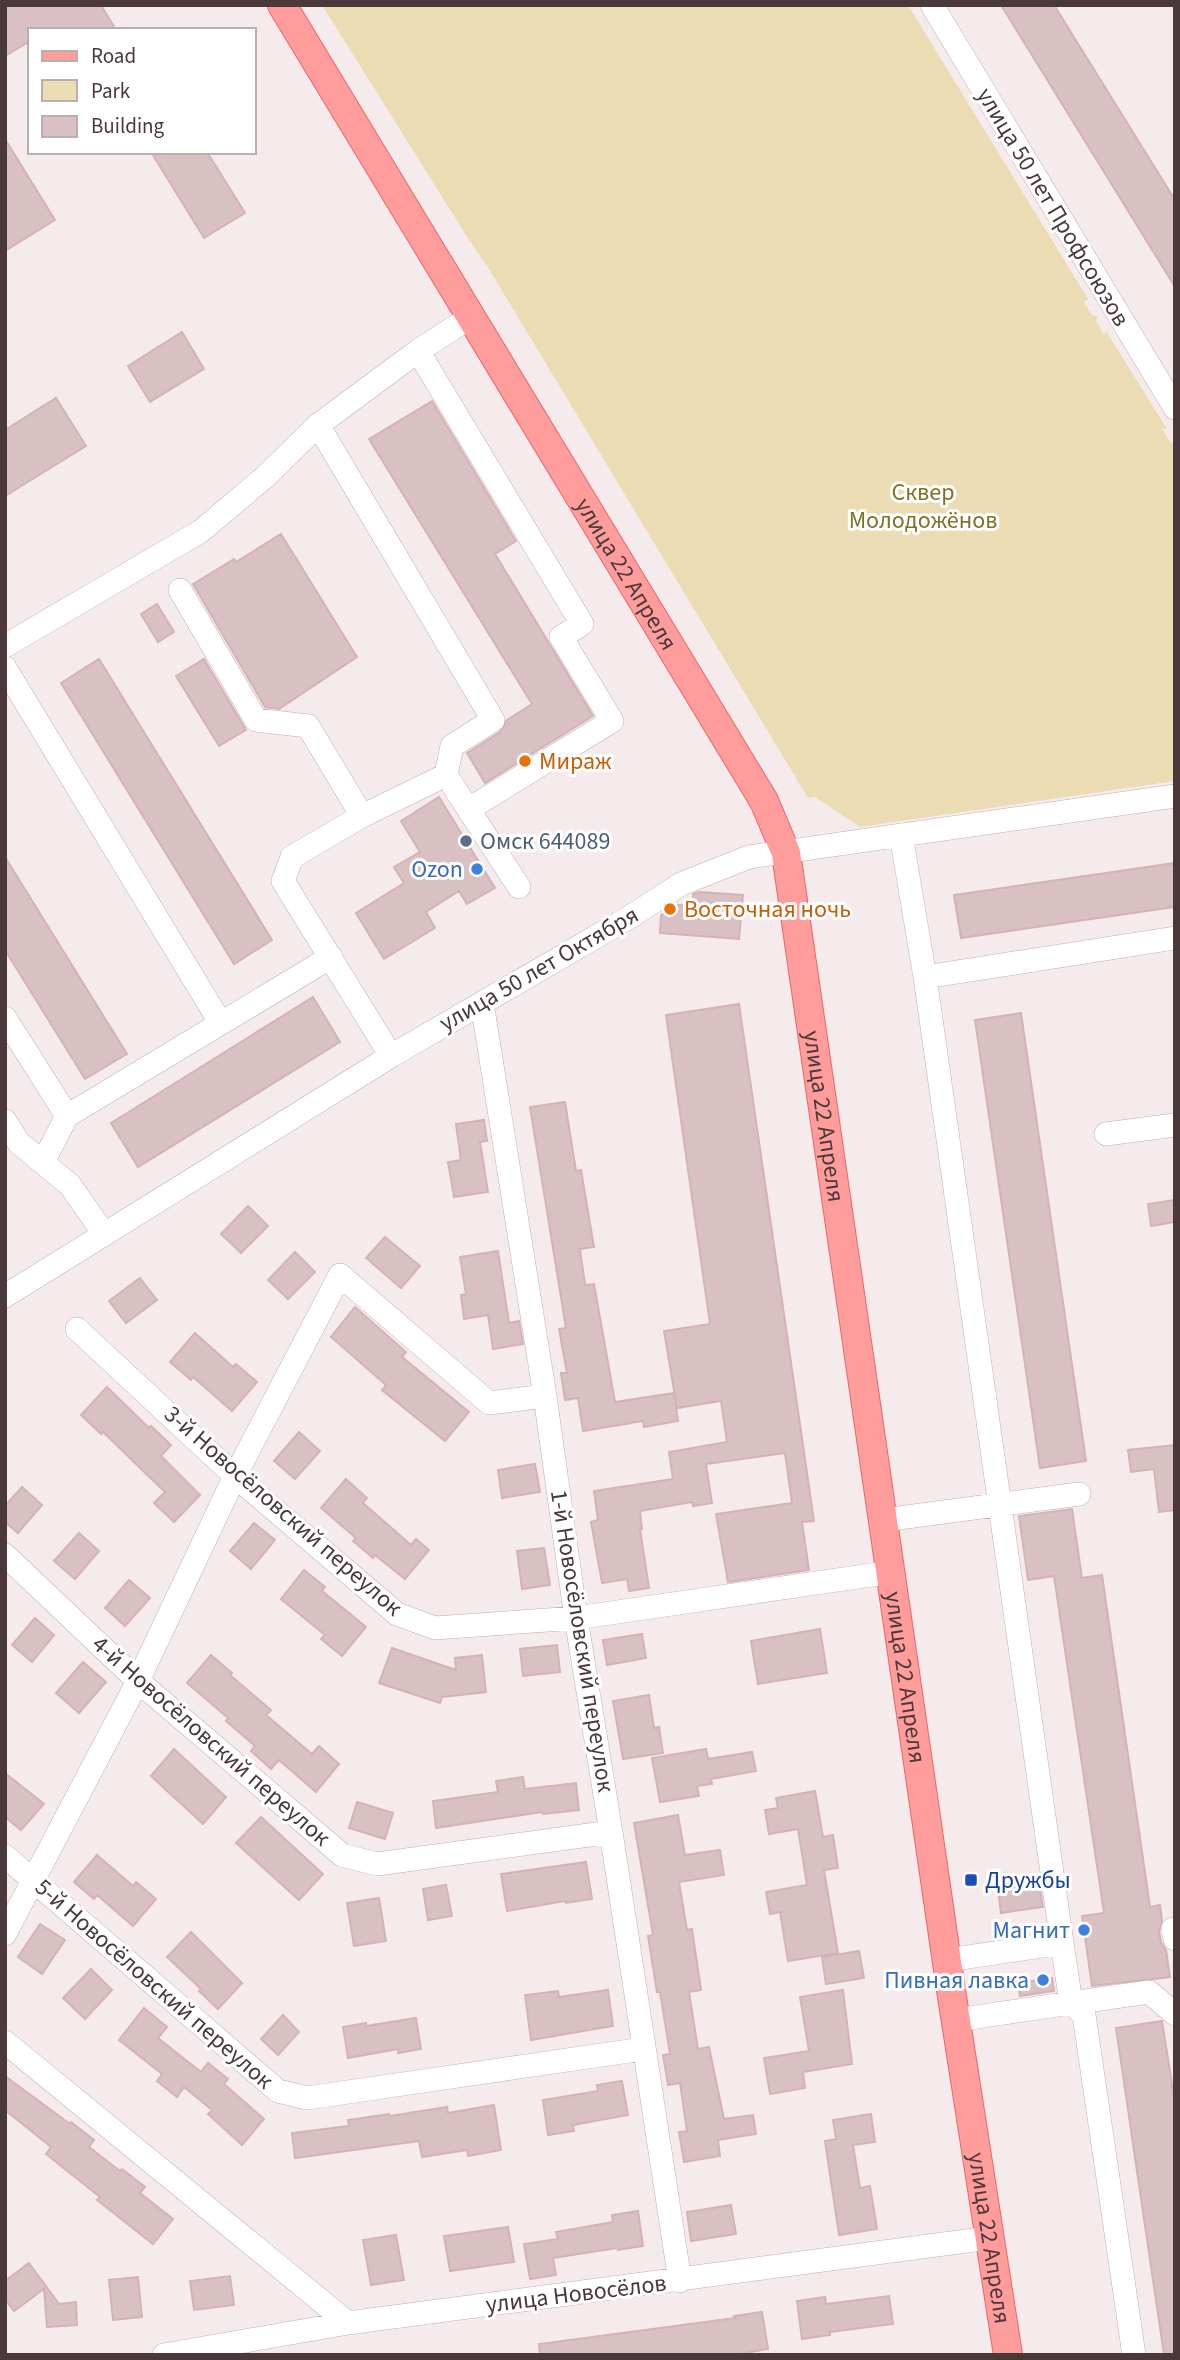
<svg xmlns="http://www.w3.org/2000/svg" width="1180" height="2360" viewBox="0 0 1180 2360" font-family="'Source Sans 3',sans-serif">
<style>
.green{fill:#ecdcb3}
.building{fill:#d9c0c3;stroke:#d4b3b6;stroke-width:2}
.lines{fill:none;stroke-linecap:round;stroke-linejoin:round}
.minor-casing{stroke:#c3adae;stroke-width:24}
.major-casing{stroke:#ea6568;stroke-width:30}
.minor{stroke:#fff;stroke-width:23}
.major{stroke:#ff9c9c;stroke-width:28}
.food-dot{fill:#e8710a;stroke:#fff;stroke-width:2.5}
.service-dot{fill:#5c6f8a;stroke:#fff;stroke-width:2.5}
.shop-dot{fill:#3f7fe0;stroke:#fff;stroke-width:2.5}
.transit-dot{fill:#1a4fb4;stroke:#fff;stroke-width:2.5}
.labels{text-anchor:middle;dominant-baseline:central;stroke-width:6;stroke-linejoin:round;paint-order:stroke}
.street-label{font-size:24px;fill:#4b383a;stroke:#fff}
.park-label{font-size:24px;fill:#7c7426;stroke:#fff}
.food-label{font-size:24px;fill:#c56008;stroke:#fff;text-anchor:start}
.service-label{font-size:24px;fill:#4e5e75;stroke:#fff;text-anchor:start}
.shop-label{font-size:24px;fill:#366cbe;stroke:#fff;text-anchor:end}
.transit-label{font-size:24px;fill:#164399;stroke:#fff;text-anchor:start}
</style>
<rect width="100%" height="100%" fill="#f6ebec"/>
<path class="green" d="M322,5h586l180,294 -4,3 8,13 6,1 -2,5 8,14 2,-4 61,98h-5l9,14 4,1v337l-315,46 -45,-30 -7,1 -321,-532 -18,-26z"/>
<path class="building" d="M5,5h96l15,25h-86v11l-25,15z
M1001,5h53l121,195v87z
M5,139l50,81 -50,31z
M151,152h56l38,61 -41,25z
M182,332l22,37 -54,33 -22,-36z
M56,398l30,48 -81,50v-66z
M432,401l84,140 -21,13 98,162 -108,67 -18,-30 33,-21 7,-12 25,-16 -163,-265z
M281,534l76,123 -78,52 -14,-2 -72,-123 41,-25 2,3z
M157,604l17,28 -16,10 -17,-28z
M99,659l173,281 -38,24 -173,-281z
M204,659l42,71 -27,16 -43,-70z
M439,797l56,91 -28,16 -8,-13 -33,21 9,16 -51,31 -28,-46 48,-30 -10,-16 26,-15 -19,-31z
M5,857l122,197 -42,25 -80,-129z
M1175,863v44l-214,31 -7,-43z
M699,892l44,3 -4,44 -79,-6 1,-18 17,-10 15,1v-12z
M313,997l27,45 -202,125 -27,-44z
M739,1004l75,517 -12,1 7,48 -81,12 -12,-68 76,-11 -7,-50 -79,11 6,39 -19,3 -1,-4 -52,9 2,18h-2l9,59 -20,3 -2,-12 -25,4 -11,-61 7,-2 -4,-29 79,-12 -4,-27 58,-10 -6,-41 -44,7 -13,-77 46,-7 -44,-309z
M1021,1013l65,448 -46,7 -65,-448z
M565,1102l11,69 5,-1 13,77 -14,2 5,36 9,-1 21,118 59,-9 4,28 -34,6 -1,-6 -60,10 -5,-33 -13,2 -4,-27h6l-8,-44 7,-1 -36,-221z
M484,1120l3,21 -7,1 8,50 -34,5 -6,-35 13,-2 -5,-36z
M1175,1200v22l-24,4 -3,-22z
M248,1206l20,20 -27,27 -20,-19z
M385,1237l35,29 -19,22 -35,-30z
M498,1251l11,72 10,-2 4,23 -30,5 -5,-34 -24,4 -3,-24 5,-1 -6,-37z
M295,1252l20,20 -27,27 -20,-19z
M140,1278l17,22 -31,23 -17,-22z
M355,1307l51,45 -4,5 67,55 -24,29 -63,-51 4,-5 -55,-48z
M195,1333l38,34 3,-3 21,18 -25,29 -39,-34 -2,3 -21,-18z
M107,1387l42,41 2,-2 20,19 -10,11 39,39 -26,27 -20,-19 11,-11 -62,-60 -2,2 -20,-19z
M299,1432l21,19 -25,28 -21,-18z
M1175,1445v65l-16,2 -5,-43 -23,3 -3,-22z
M535,1464l5,28 -38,6 -4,-28z
M346,1479l21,19 -4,5 48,42 5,-6 13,11 -24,29 -30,-24 -2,3 -20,-17 3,-3 -35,-30z
M22,1487l20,18 -24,28 -13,-11v-16z
M1072,1509l10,69 20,-3 48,332 10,-2 2,16 -3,11 2,10 5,8 4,27 -78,9 -10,-70 22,-3 -50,-337 -26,4 -9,-64z
M254,1523l21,17 -24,29 -21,-18z
M79,1533l20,18 -24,28 -21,-18z
M544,1548l6,37 -28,4 -5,-38z
M304,1570l21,17 -3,4 44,36 -24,29 -21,-17 4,-4 -44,-36z
M129,1580l21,18 -25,28 -20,-18z
M35,1618l19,17 -22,27 -20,-17z
M820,1629l7,44 -69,11 -7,-43z
M642,1634l4,24 -39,7 -4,-25z
M557,1645l3,27 -37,4 -3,-27z
M392,1648l64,22 -1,-12 27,-3 4,37 -44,5 -2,6 -61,-20z
M211,1655l21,18 -2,2 41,35 -5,5 46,39 7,-8 20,18 -23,28 -37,-32 -8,9 -20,-18 4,-5 -29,-25 2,-3 -41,-35z
M83,1662l23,20 -27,31 -23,-20z
M649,1695l5,33 5,-1 4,26 -40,6 -10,-58z
M174,1749l52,48 -23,27 -52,-48z
M706,1749l2,10 44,-7 4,19 -45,8 1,5 -15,2 2,10 -39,6 -8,-44z
M5,1773l39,31 -23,26 -16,-13z
M523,1777l2,12 51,-6 3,27 -36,4 -1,-2 -106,16 -3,-27 65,-9 -2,-11z
M815,1791l8,46 10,-2 5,33 -14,2 14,83 -50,8 -8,-49 -10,2 -4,-22 41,-7 -9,-56 -29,5 -4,-24 13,-2 -2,-10z
M357,1802l36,11 -8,26 -36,-11z
M678,1815l7,40 35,-5 4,25 -45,7 8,48 5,-1 9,61 -12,2 9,57 11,-2 15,72 29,-4 3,19 -38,6 2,16 -36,6 -5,-30 8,-1 -7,-48 -12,2 -5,-30 7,-1 -10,-62h-3l-9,-56 5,-1 -19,-112z
M261,1817l62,57 -24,26 -63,-57z
M97,1855l36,31 3,-4 20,17 -23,27 -36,-31 -3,4 -20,-17z
M586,1862l6,37 -26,4 -1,-2 -58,10 -6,-37z
M1039,1884l4,23 -42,6 -3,-23z
M446,1885l6,31 -24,4 -5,-31z
M379,1898l7,43 -32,5 -7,-43z
M40,1924l25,16 -23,34 -24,-17z
M191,1932l51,51 -24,26 -19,-18 2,-2 -34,-32z
M859,1951l5,27 -38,6 -4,-27z
M91,1969l21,21 -27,29 -22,-21z
M1052,1978l2,13 -34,5 -2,-13z
M608,1990l5,36 -82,14 -6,-45 33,-4 1,6z
M843,1990l9,74 -49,8 2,16 -35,6 -6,-36 45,-7 -9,-54z
M144,2008l23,19 -9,11 43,34 7,-9 20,16 -4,5 40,35 -22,26 -34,-31 4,-4 -28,-23 -7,10 -20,-16 5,-7 -43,-34z
M283,2015l16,17 -21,23 -17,-16z
M416,2018l5,31 -23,4v-4l-50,9 -5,-31 23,-4v3z
M1162,2021l13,82v251l-11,1 -48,-327z
M5,2076l65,48 1,-2 23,18 -5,7 31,24 2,-2 23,18 -5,6 33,26 -20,25 -56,-44 3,-3 -54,-43 5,-7 -46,-37z
M622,2081l6,34 -55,10 1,6 -26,4 -5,-35 55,-9 -1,-6z
M494,2105l7,45 -33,6 -1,-6 -45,7 -3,-16 -124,17 -3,-25 57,-7 -1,-6 41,-6 1,2 57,-9 1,6z
M871,2114l4,28 -22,3 7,43 10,-2 7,43 -38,6 -14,-94 11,-2 -3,-19z
M731,2205l5,29 -45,7 -4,-29z
M638,2211l5,35 -25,4 -1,-2 -64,10 3,17 -26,4 -6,-35 34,-5 -2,-7 57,-10 -1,-7z
M508,2227l6,35 -64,9 -6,-35z
M396,2235l8,45 -33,5 -8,-45z
M29,2263l30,41 17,-2 1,23 -30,2 -3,-38 -30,22 -9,-12v-18z
M230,2276l4,29 -40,5 -4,-29z
M138,2277l4,40 -29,3 -4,-40z
M889,2296l4,28 -63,8v3l-28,4 -5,-38 28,-4 1,7z
M762,2312l6,37 -36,6h-192l-1,-11 196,-26 -1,-2z"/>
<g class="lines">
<g class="minor-casing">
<path id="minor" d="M932,5l243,403
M418,351l164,273 -21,13 51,84 -143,88
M318,425l175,295 -41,26 -6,29 73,112
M180,590l76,130 52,6 54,90
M5,646l196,-115 64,-54 53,-52 100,-74 54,-35
M5,668l215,354
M901,835l24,142 137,966
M925,977l250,-39
M482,1003l63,393 31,222 35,214 69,449
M5,1018l62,98
M391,1056l-108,-175 9,-24 70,-41 84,-41
M5,1121l14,22 51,42 34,49
M1106,1134l69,-9
M43,1162l24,-46 264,-159
M5,1296l386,-240 239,-139 51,-33 68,-27 426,-61
M77,1329l158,147 162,138 38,14 141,-10 316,-46
M884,1520l195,-26
M5,1555l133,126 204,174 35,9 234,-32
M5,1856l273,235 29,7 336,-49
M1173,1929l2,10
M5,1934l133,-253 97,-205 105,-201 149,128 56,-7
M947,1960l115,-17 9,60 78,-11 26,22
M956,2020l115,-17 13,12 50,340
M5,2042l343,281
M164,2355l184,-32 641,-85"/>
</g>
<g class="major-casing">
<g id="major">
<path id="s1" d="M282,5l482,796 22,52 165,1137 57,365"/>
</g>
</g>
<use href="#minor" class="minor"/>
<use href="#major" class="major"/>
</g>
<g class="food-dot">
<circle cx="525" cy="761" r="7"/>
<circle cx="670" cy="909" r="7"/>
</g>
<circle class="service-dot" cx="466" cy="841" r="7"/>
<g class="shop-dot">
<circle cx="477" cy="869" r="7"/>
<circle cx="1084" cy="1930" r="7"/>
<circle cx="1043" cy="1980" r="7"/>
</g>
<rect class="transit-dot" x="964" y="1873" width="14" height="14" rx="3.5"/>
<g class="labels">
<g class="street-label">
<text transform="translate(1053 207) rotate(59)">улица 50 лет Профсоюзов</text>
<text stroke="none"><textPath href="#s1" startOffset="665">улица 22 Апреля</textPath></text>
<text transform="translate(539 969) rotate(-30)">улица 50 лет Октября</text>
<text stroke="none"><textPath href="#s1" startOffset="1253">улица 22 Апреля</textPath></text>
<text transform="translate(283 1511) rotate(41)">3-й Новосёловский переулок</text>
<text transform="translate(582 1641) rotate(81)">1-й Новосёловский переулок</text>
<text stroke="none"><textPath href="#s1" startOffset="1820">улица 22 Апреля</textPath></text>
<text transform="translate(211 1741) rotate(41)">4-й Новосёловский переулок</text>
<text transform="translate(154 1984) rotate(41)">5-й Новосёловский переулок</text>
<text stroke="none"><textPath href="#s1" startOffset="2387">улица 22 Апреля</textPath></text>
<text transform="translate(576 2294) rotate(-7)">улица Новосёлов</text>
</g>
<g class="park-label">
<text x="923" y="492">Сквер<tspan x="923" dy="28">Молодожёнов</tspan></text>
</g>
<g class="food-label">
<text x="539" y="761">Мираж</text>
<text x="684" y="909">Восточная ночь</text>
</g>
<g class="service-label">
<text x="480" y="841">Омск 644089</text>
</g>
<g class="shop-label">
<text x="463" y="869">Ozon</text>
<text x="1070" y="1930">Магнит</text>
<text x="1029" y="1980">Пивная лавка</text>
</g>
<g class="transit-label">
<text x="985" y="1880">Дружбы</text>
</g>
</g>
<rect width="1180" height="2360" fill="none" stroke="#4b383a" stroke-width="14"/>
<rect x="28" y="28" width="228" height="126" fill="#ffffff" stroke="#b7afb0" stroke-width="2"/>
<rect x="42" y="51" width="35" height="10" fill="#ff9c9c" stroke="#b7afb0" stroke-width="2"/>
<text x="91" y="63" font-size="21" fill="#4b383a">Road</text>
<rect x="42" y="80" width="35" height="21" fill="#ecdcb3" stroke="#b7afb0" stroke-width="2"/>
<text x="91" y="98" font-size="21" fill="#4b383a">Park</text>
<rect x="42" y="116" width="35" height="21" fill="#d9c0c3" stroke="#b7afb0" stroke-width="2"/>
<text x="91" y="133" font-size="21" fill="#4b383a">Building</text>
</svg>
